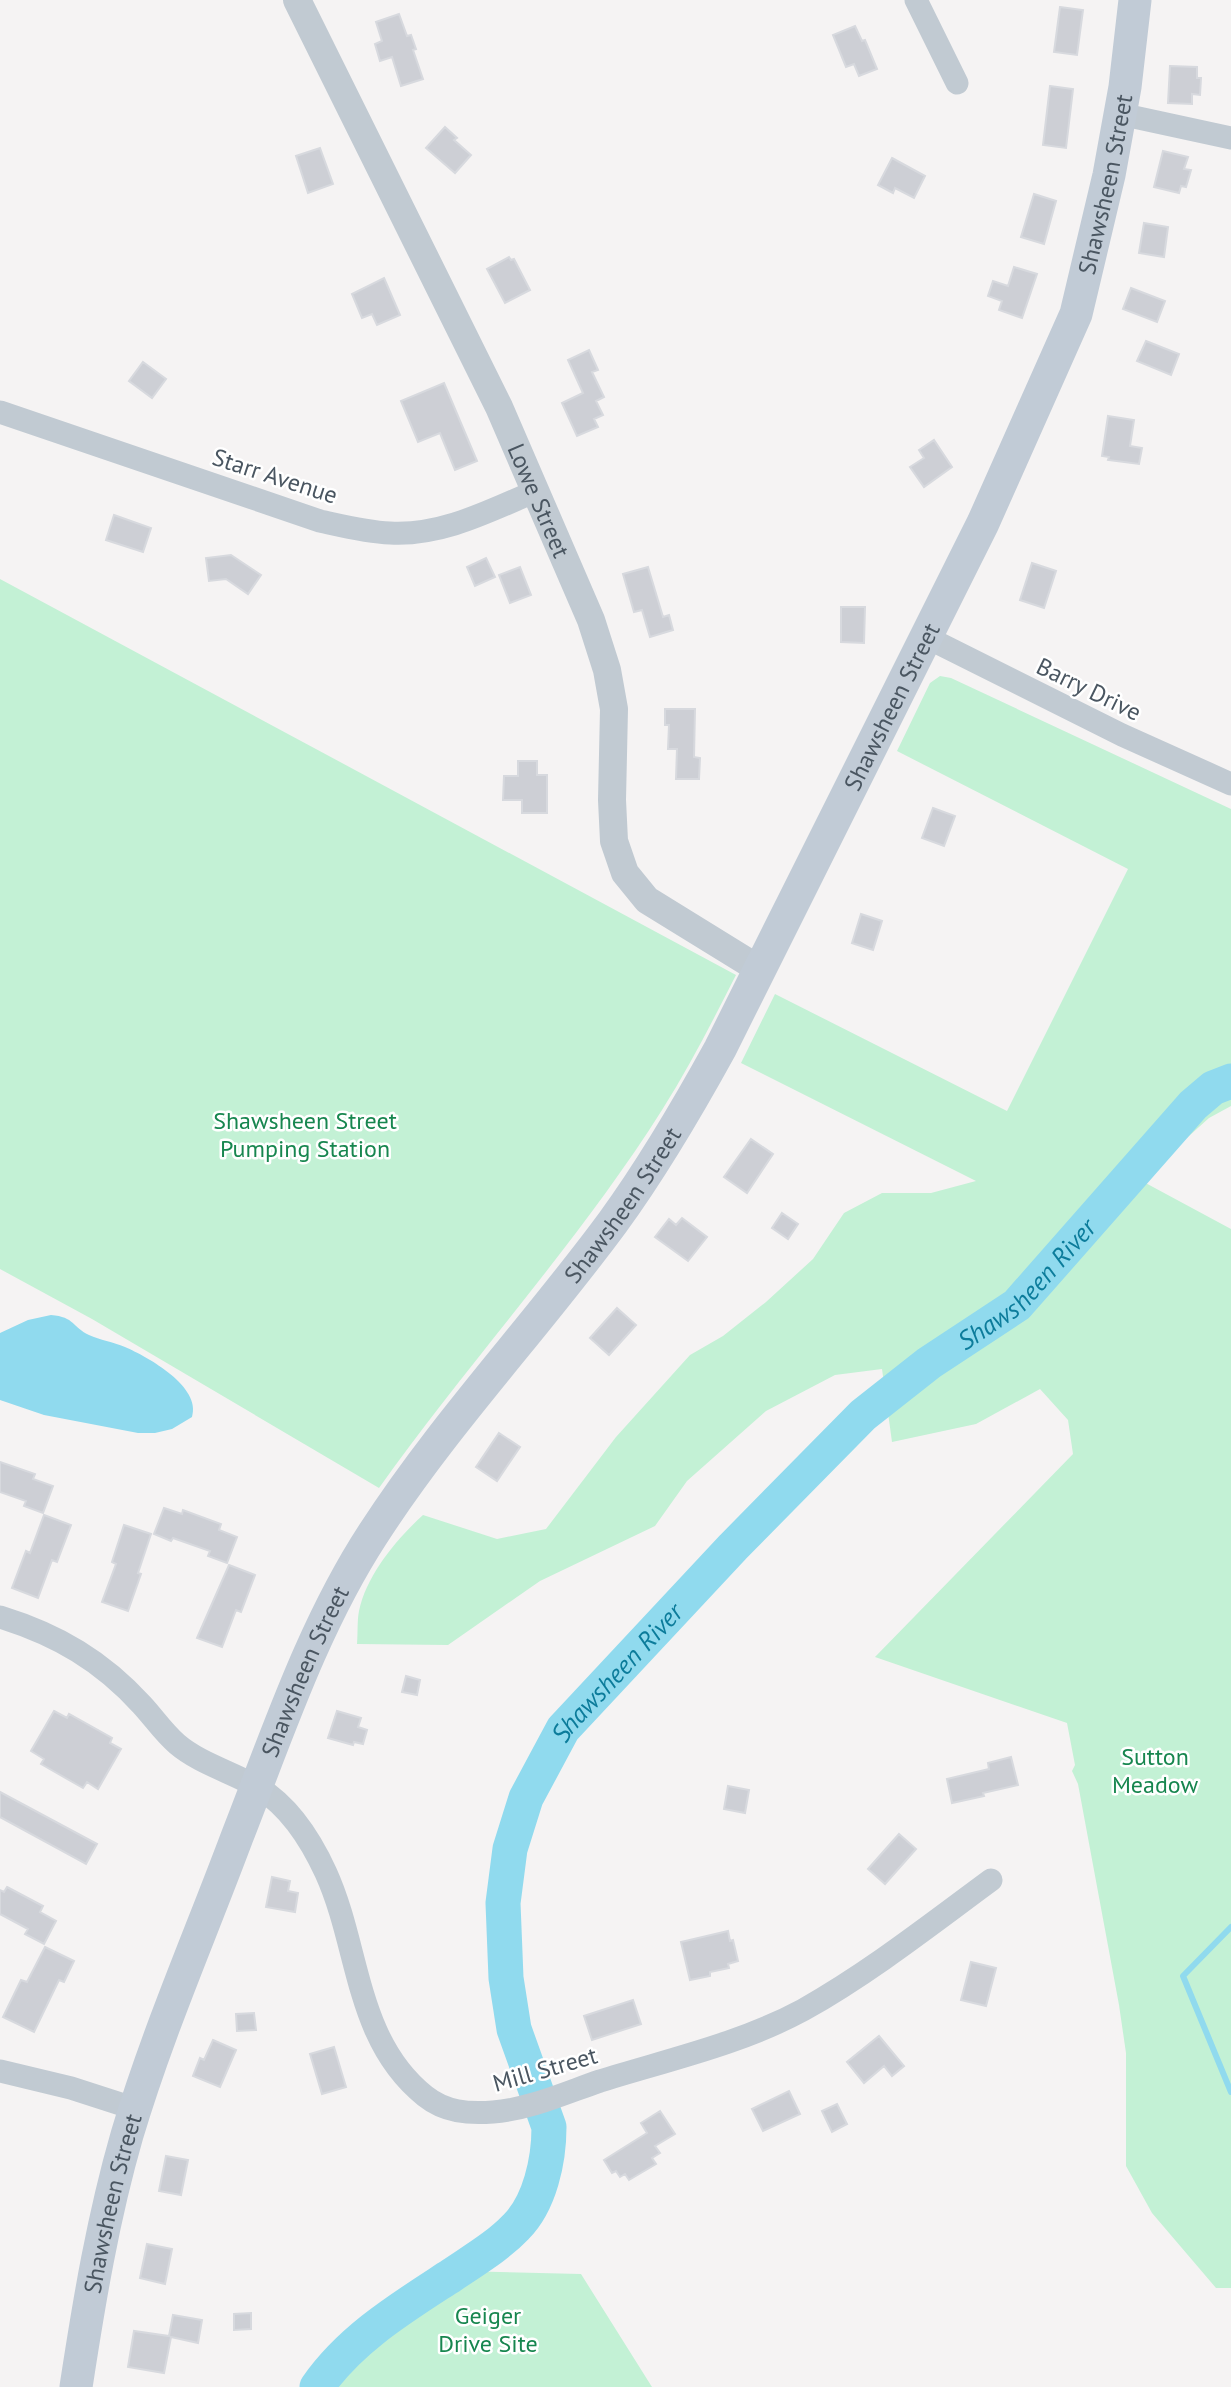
<svg xmlns="http://www.w3.org/2000/svg" width="1231" height="2387" viewBox="0 0 1231 2387" font-family="'PT Sans',sans-serif">
<style>
.green{fill:#c3f1d5}
.water{fill:#90daee}
.lines{fill:none;stroke-linecap:round;stroke-linejoin:round}
.stream{stroke:#90daee;stroke-width:6}
.river{stroke:#90daee;stroke-width:35}
.building{fill:#cdcfd5;stroke:#d7d9de;stroke-width:2}
.minor{stroke:#c1cad2;stroke-width:23}
.tertiary{stroke:#c1cad2;stroke-width:28}
.secondary{stroke:#c1cbd6;stroke-width:33}
.labels{text-anchor:middle;dominant-baseline:central;stroke-width:5;stroke-linejoin:round;paint-order:stroke}
.street-label{font-size:24px;fill:#4a5661;stroke:#fff}
.park-label{font-size:24px;fill:#17864f;stroke:#fff}
.water-label{font-size:26px;font-style:italic;fill:#0c7c9b;stroke:#fff}
</style>
<rect width="100%" height="100%" fill="#f5f3f3"/>
<path class="green" d="M0,579l736,396c-23,45 -46,91 -74,135 -84,133 -192,250 -283,378l-287,-169 -92,-50z
M940,676l11,2 280,131v297l-22,12 -69,62 91,49v1059h-15l-64,-75 -26,-47v-113l-7,-48 -41,-221 -6,-13 3,-6 -8,-42 -192,-66 198,-203 -5,-34 -28,-31 -64,35 -84,18 -10,-73 -47,6 -69,36 -79,70 -32,45 -115,55 -92,64 -91,-1c1,-11 0,-23 2,-33 8,-37 37,-71 64,-96l74,24 49,-10 70,-92 74,-82 33,-19 43,-34 47,-43 31,-46 38,-20h49l45,-12 -235,-118 34,-69 232,117 121,-242 -231,-118 33,-68z
M459,2271l122,3 71,113h-329l17,-23 28,-30z"/>
<path class="water" d="M51,1315c24,2 21,12 38,20 11,5 24,7 36,12 23,10 77,40 67,70l-20,12 -17,4h-17l-94,-18 -44,-15v-67l28,-13z"/>
<g class="lines">
<path class="stream" d="M1231,1927l-48,49 48,116"/>
<path class="river" id="s1" d="M317,2387c34,-49 86,-80 135,-112 22,-15 46,-29 64,-48 24,-24 33,-67 33,-100l-35,-98 -8,-51 -3,-75 7,-54 16,-51 37,-69 170,-182 130,-132 66,-52 88,-58 176,-200 20,-17 18,-7"/>
</g>
<path class="building" d="M1060,7l23,3 -6,45 -23,-3z
M399,14l8,22 4,-1 5,14 -3,1 10,29 -22,7 -9,-29 -12,4 -5,-17 7,-3 -6,-19z
M855,26l7,15 3,-1 12,29 -18,7 -5,-12 -8,3 -13,-32z
M1170,66l27,1v11h4l-1,17 -8,-1v10l-24,-1z
M1050,86l23,3 -7,59 -23,-3z
M445,127l12,11 -3,2 17,15 -16,18 -29,-25z
M320,148l13,36 -25,9 -12,-37z
M1163,151l25,6 -4,12 7,1 -5,17 -5,-1 -2,7 -25,-6z
M892,158l33,18 -11,22 -19,-10 -2,5 -15,-8z
M1034,194l22,7 -12,43 -23,-7z
M1144,223l24,4 -4,30 -25,-4z
M509,257l2,3 3,-1 16,31 -25,13 -18,-34z
M1014,267l23,7 -15,44 -23,-8 3,-9 -14,-5 5,-15 15,5z
M384,278l16,37 -23,10 -5,-11 -10,4 -10,-24z
M1131,288l34,13 -8,21 -34,-13z
M1146,341l33,13 -8,21 -34,-14z
M589,350l9,20 -6,2 12,25 -8,4 7,14 -9,4 4,8 -21,9 -15,-33 21,-10 -15,-33z
M143,362l23,17 -14,19 -23,-17z
M444,383l33,78 -22,9 -15,-37 -22,9 -17,-41z
M1108,416l26,4 -4,26 12,2 -3,16 -31,-4 1,-3 -7,-1z
M934,440l18,27 -28,20 -14,-20 14,-9 -5,-8z
M114,515l37,13 -8,24 -37,-12z
M231,555l30,20 -13,19 -22,-15 -17,2 -3,-23z
M486,558l9,19 -20,9 -8,-19z
M1032,563l24,8 -12,37 -24,-8z
M520,567l11,28 -21,8 -11,-28z
M648,567l15,50 6,-2 4,15 -23,7 -8,-27 -8,2 -11,-38z
M841,607h24l-1,36 -23,-1z
M665,709h30l-1,48 6,1 -1,21h-23l1,-30h-9l1,-24h-4z
M518,761h19v14h10v38h-25v-13h-19l1,-24h14z
M933,808l22,8 -11,30 -22,-8z
M861,914l21,7 -9,29 -21,-7z
M751,1139l22,15 -26,39 -23,-16z
M782,1213l16,11 -10,15 -16,-11z
M682,1218l25,19 -19,24 -33,-24 14,-18 7,6z
M617,1308l19,17 -27,30 -19,-17z
M499,1433l21,14 -23,34 -21,-14z
M0,1462l35,12 -2,5 20,7 -10,27 -19,-7 2,-5 -26,-9z
M164,1508l18,6 1,-4 38,14 -2,6 18,7 -10,26 -19,-7 2,-5 -37,-13 -2,3 -17,-7z
M44,1515l27,10 -14,37 -5,-2 -14,38 -26,-10 14,-37 4,2z
M124,1525l27,9 -13,39 3,1 -13,37 -26,-9 14,-38 -4,-2z
M229,1565l26,10 -14,37 -5,-2 -14,37 -25,-9z
M406,1676l14,4 -3,15 -15,-3z
M54,1711l13,7 2,-4 43,24 -2,5 11,6 -23,40 -11,-7 -4,6 -42,-24 3,-5 -13,-8z
M337,1711l24,7 -3,9 9,3 -4,14 -9,-2 -1,3 -25,-7z
M1011,1757l7,28 -35,8 1,3 -32,7 -5,-24 42,-10 -1,-6z
M728,1786l21,4 -4,23 -21,-4z
M0,1792l97,52 -11,20 -86,-47z
M899,1834l17,15 -31,35 -17,-15z
M272,1877l18,4 -2,10 10,2 -3,19 -29,-5z
M7,1887l36,19 -3,6 16,9 -12,23 -19,-10 3,-5 -28,-15v-24l4,2z
M728,1931l2,10 3,-1 5,21 -10,3 1,4 -19,4v4l-20,4 -9,-38z
M45,1947l29,14 -10,21 -5,-2 -25,52 -31,-15 18,-37 6,2z
M971,1962l25,6 -10,38 -25,-6z
M633,2000l8,24 -49,16 -8,-24z
M254,2013l2,17 -19,1 -1,-17z
M879,2036l25,30 -12,10 -8,-10 -20,17 -17,-21z
M213,2040l23,10 -16,37 -27,-11 7,-18 4,2z
M334,2047l12,40 -24,7 -12,-40z
M789,2091l11,23 -37,17 -11,-22z
M837,2104l10,20 -15,8 -10,-21z
M660,2111l15,23 -20,12 5,7 -8,5 4,6 -27,16 -4,-6 -5,3 -4,-6 -4,2 -8,-13 43,-27 -6,-10z
M166,2156l22,4 -7,35 -22,-4z
M147,2244l25,5 -7,35 -25,-6z
M251,2313v16l-17,1v-16z
M173,2315l29,5 -4,23 -27,-6 -7,36 -36,-6 6,-36 35,5z"/>
<g class="lines">
<path class="minor" d="M916,0l41,83
M1120,114l111,24
M0,412l320,109c23,5 46,11 70,12 52,3 99,-22 146,-42
M926,637l196,98 109,49
M0,1617c58,18 102,44 142,88 12,13 22,28 35,39 21,18 51,27 75,40 35,18 58,54 74,89 34,75 29,167 99,223 20,16 43,18 68,16 37,-3 72,-19 107,-31 67,-21 140,-37 203,-71 66,-37 127,-85 188,-130
M0,2071l71,17 65,21"/>
<path class="tertiary" id="s2" d="M297,0l202,407 92,213 16,50 7,39 -2,91 2,41 11,32 22,27 112,69"/>
<path class="secondary" id="s3" d="M76,2387c13,-85 27,-169 51,-252 30,-101 73,-199 110,-298 40,-102 76,-211 136,-303 71,-110 162,-206 240,-312 40,-55 74,-113 107,-173l263,-526 93,-209 33,-139 16,-88 10,-87"/>
</g>
<g class="labels">
<g class="street-label">
<text stroke="none"><textPath href="#s3" startOffset="2455">Shawsheen Street</textPath></text>
<text transform="translate(275 476) rotate(18)">Starr Avenue</text>
<text stroke="none"><textPath href="#s2" startOffset="556">Lowe Street</textPath></text>
<text transform="translate(1089 689) rotate(26)">Barry Drive</text>
<text stroke="none"><textPath href="#s3" startOffset="1888">Shawsheen Street</textPath></text>
<text stroke="none"><textPath href="#s3" startOffset="1321">Shawsheen Street</textPath></text>
<text stroke="none"><textPath href="#s3" startOffset="754">Shawsheen Street</textPath></text>
<text transform="translate(545 2069) rotate(-16)">Mill Street</text>
<text stroke="none"><textPath href="#s3" startOffset="187">Shawsheen Street</textPath></text>
</g>
<g class="park-label">
<text x="305" y="1120">Shawsheen Street<tspan x="305" dy="28">Pumping Station</tspan></text>
<text x="1155" y="1756">Sutton<tspan x="1155" dy="28">Meadow</tspan></text>
<text x="488" y="2315">Geiger<tspan x="488" dy="28">Drive Site</tspan></text>
</g>
<g class="water-label">
<text stroke="none"><textPath href="#s1" startOffset="1426">Shawsheen River</textPath></text>
<text stroke="none"><textPath href="#s1" startOffset="859">Shawsheen River</textPath></text>
</g>
</g>
</svg>
